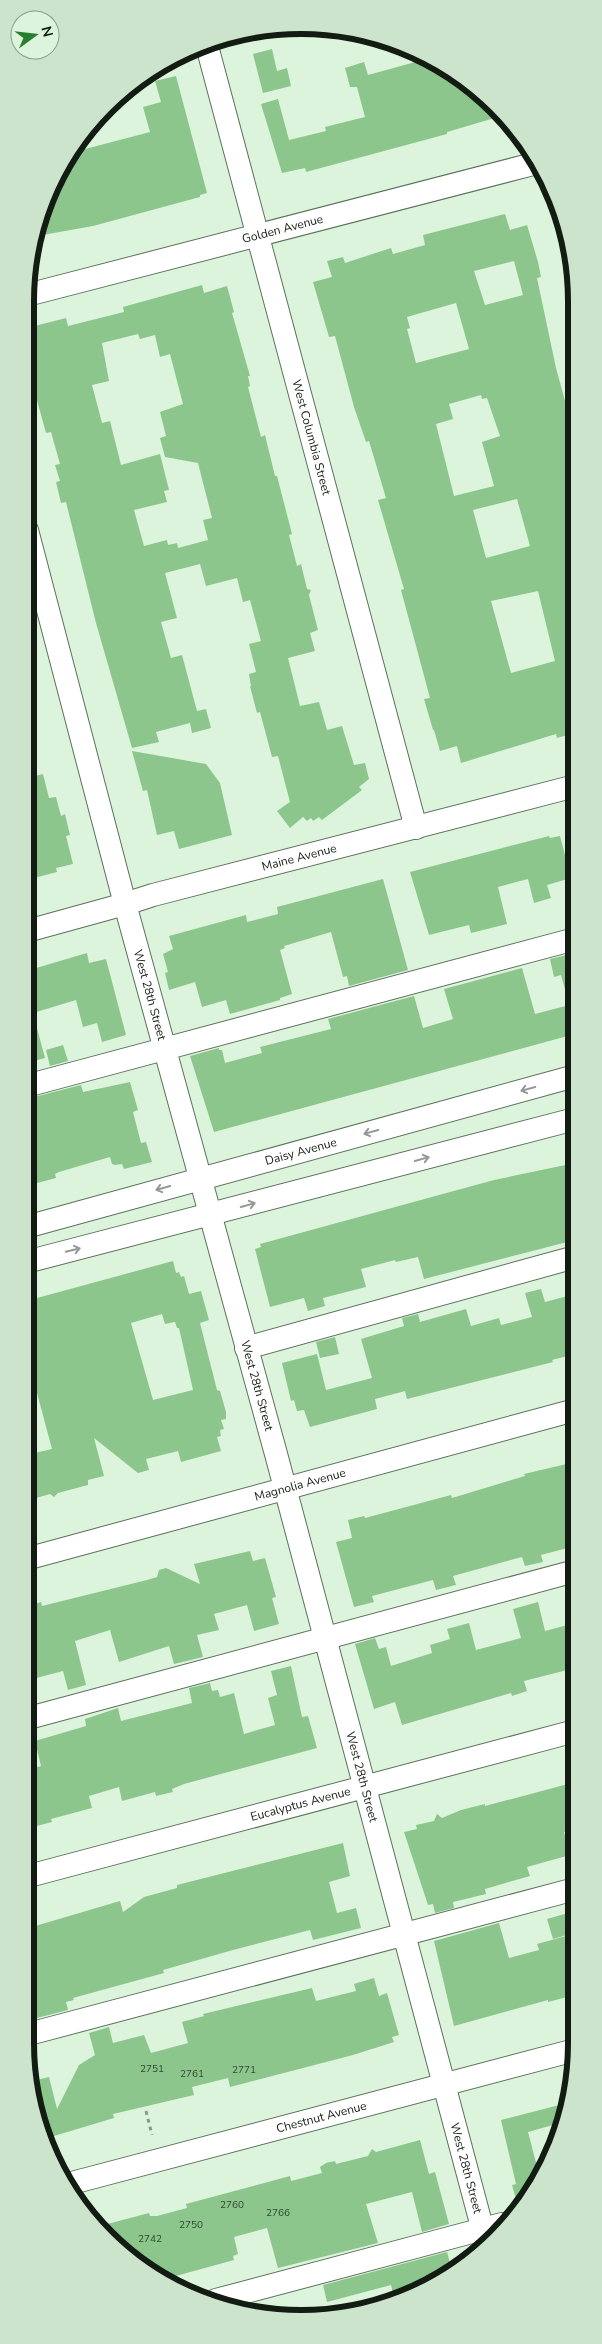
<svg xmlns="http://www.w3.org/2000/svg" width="602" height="2344" viewBox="0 0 602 2344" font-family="'Nunito Sans',sans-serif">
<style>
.building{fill:#8cc68c;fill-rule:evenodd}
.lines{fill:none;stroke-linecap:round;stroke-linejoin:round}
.minor-casing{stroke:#5c715c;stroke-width:24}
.path{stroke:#899a89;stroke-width:3;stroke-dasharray:4 4;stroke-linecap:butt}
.minor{stroke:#fff;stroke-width:22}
.oneway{stroke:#959995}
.labels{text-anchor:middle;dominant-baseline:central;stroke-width:4.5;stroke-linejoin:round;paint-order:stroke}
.number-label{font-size:10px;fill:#314631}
.street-label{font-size:12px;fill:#131c13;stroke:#dcf4dc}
.rim{fill:none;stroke:#131c13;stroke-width:6}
</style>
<rect width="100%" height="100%" fill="#dcf4dc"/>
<path class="building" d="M272,49l5,22 10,-3 4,18 -28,7 -10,-39z
M430,58l65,47 3,12 -51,15v2l-141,38 -1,-4 -23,5 -21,-69 17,-5 11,41 37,-9 -1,-4 40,-10 -8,-30h-7l-5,-19 19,-6 4,13z
M176,76l31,117 -7,2v2l-107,29 -56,10 18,-53 11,-3 -4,-17 8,-10 80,-21 -7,-25 18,-5 -6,-21z
M505,214l5,16 17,-5 11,37 3,15 -4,1 19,90 9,33 4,-1 6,20v313l-18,5 -1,-4 -95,29 -4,-17 -17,5 -6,-21h-1l-9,-31 6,-1 -29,-108 3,-1 -26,-89 8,-2 -17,-57 -3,1 -12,-35 -19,-71 -6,1 -16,-55 19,-5 -5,-16 16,-4 2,6 46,-15 2,6 32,-9 -2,-10zM514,261l9,34 -38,10 -11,-34zM456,303l13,46 -53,14 -9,-34 3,-1 -3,-11zM481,395l1,4 5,-1 13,38 -18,6 12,44 -40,10 -18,-72 17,-5 -4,-15zM517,499l13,47 -44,12 -13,-48zM538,591l17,70 -44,12 -20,-72z
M202,285l2,8 23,-7 7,26 -2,1 18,63h-2l2,10 -2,1 13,50 4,-2 10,41h2l15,58 -3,1 8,31 4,-2 6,25 4,1 -2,5 9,35 -8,3 5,18 -27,7 12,48 19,-4 8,28 15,-4 12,39 11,-2 4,16 -10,8 3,3 -40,30 -3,-3 -6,4 -2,-3 -4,3 -4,-4 -13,11 -13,-17 13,-9 -12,-46 -6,1 -12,-45 -3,1 -7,-27h1l-2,-12 7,-2 -7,-28 12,-3 -11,-41 -7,2 -6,-24 -31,8 -6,-22 -35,9 12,45 -16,4 10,36 11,-3 15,56 9,-2 5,19 -19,5 -2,-10 -34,9 3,10 -27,6 -36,-125 -30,-121 -5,1 -5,-21 4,-1 -5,-16 5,-1 -9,-32 -5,1 -19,-69v-36l39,-10 2,8 56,-14 -1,-5zM138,334l2,5 15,-4 5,22 10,-3 13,50 -23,8 6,24 -6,2 5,19 33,6 14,55 -9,2 5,20 -30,8 -1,-5 -9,2 -1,-5 -23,6 -10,-36 33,-8 -3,-11 5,-1 -9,-36 -39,11 -11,-44 -8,2 -10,-38 17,-4 -7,-38z
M132,751l74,13 14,19 12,52 -53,14 -5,-18 -17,4 -10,-45 -4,1z
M43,774l6,24 7,-1 5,19 4,-2 5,21 -4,1 7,28 -17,4 1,4 -23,6 -7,-39v-61z
M549,836l1,2 10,-2 11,42 -24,7 4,13 -17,5 -6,-24 -30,8 9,37 -36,9 -2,-8 -40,10 -19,-63z
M383,879l25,91 -59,16 -2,-10 -4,1 -12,-45 -47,14 1,2 -5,2 12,44 -12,4v2l-50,14 -4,-14 -24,7 -7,-25 -26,8 -4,-17 3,-1 -5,-18 10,-5 -4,-13 77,-21 1,7 31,-8 -1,-7z
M87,953l2,10 17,-4 20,76 -24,7 -5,-19 -14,4 -7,-27 -43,13 12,45 -19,5v-92z
M575,953v81l-361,98 -24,-76 29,-8v2h3l3,13 37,-10 -2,-6 71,-18 -3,-10 86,-23 9,32 30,-9 -9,-30 78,-21 13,46 38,-10h-4l-8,-29 -7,2 -4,-18z
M63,1045l5,16 -18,5 -4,-16z
M130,1082l8,28 -5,2 8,31 5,-1 6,20 -28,7 -2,-5 -7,1 -3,-1 -2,-7 -51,15 -4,2 1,4 -30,8v-87l55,-14 2,7z
M575,1163v77l-151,39 -6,-22 -22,5 -1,-2 -34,9 5,18 -43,11 2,8 -17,5 -4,-13 -34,9 -15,-58 6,-2 -1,-3 234,-64z
M173,1261l3,12 3,-1 2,5 3,-1 5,18 12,-3 8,29 -9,3 17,67 3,1 6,21v7l-5,1 3,9 -4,1 1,6 -4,1 4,14 -40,11 -3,-11 -32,8 3,11 -11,3 -44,-35 10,38 -16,4v5l-30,8 -4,4 -4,-3 -14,4 -1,-4 -9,2v-41l26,-6 -15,-56 -11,3v-24l4,-1 -4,-16v-54zM162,1314l3,10 10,-2 2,6h2l14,62 -40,10 -22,-77z
M541,1289l4,13 30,-8v60l-23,6 1,2 -146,37 -2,-8 -30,8 2,10 -67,18 -6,-17 -7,1 -3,-11 -3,1 -9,-38 35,-9 9,36 46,-12 -11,-39 43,-13 -2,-8 16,-4 2,8 46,-13 5,17 28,-8 2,7 31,-8 -7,-24z
M335,1337l4,17 -19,4 -4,-16z
M575,1462v84l-34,9 2,7 -18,4 -3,-9 -69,19 3,9 -20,5 -3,-10 -61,16 2,6 -20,5 -18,-65 16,-4 -4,-18 16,-4 1,2 86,-23 1,3 73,-22 -1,-2z
M250,1551l3,10 12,-3 11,39 -4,1 7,26 -25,7 -7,-26 -33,9 5,16 -22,5 6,22 -29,7 -5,-18 -50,16 -9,-32 -35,11 11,44 -18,5 -5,-19 -38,10 1,-74 15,-5 1,4 105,-26 10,-3 2,-7 7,-2 34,16 -6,-20z
M538,1602l7,29 30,-8v45l-51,13 3,10 -15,5 -1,-3 -109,32 -7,-23 -21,7 -19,-65 20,-6 4,11 7,-2 5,19 41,-13 -2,-8 20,-6 -3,-10 22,-6 7,27 45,-12 -8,-29z
M291,1666l11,51 6,-1 9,32 -133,36 -12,5 1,3 -17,4 -1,-4 -33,9 -3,-14 -30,9 3,12 -41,11 1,3 -27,7v-58l16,-5 -6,-25 51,-15 -1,-7 33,-11 3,13 71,-18 -3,-15 21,-5 2,8 6,-1 2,7 14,-4 10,41 31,-9 -7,-27 9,-3 -6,-24z
M568,1784v3l7,-2v44l-11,3 6,23 -43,12 3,9 -45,13 1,5 -33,8 1,6 -19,5 -2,-9 -5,1 -24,-73 13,-3 -1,-4 18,-4 3,-7 5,4 19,-8 24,-6v2z
M343,1843l7,33 -21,6 8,31 19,-5 5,20 -48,12 -3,-10 -77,20 -70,20 1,3 -91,25 1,2 -8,2 2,8 -43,11v-92l95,-28 3,11 21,-15 33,-9v-3z
M568,1913l6,20 -21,6 -6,-20z
M499,1923l10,35 30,-8 -2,-6 29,-8 7,25 -2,1 4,14v19l-27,7v-2l-94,26 -20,-85z
M374,1978l5,18 8,-3 12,42 -7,2 2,5 -41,13 -123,32 -2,-9 -36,9 2,8 -81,19 1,4 -70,21 -11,-58 16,-4 8,32 22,-44 16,-10 -6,-22 20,-6 4,16 31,-8 7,18 37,-10 -6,-21 22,-6 -1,-2 109,-26 4,13 40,-10 -2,-7z
M567,2103l-7,20 -32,9 12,46 1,-1 -23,29 -6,-21 4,-1 -15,-64z
M420,2140l9,34 6,-2 14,52 -27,8 -10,-40 -46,12 12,39 -100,25 -11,-40 -33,9 4,17 -5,2 1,4 -69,19 -69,-52 53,-14 1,3h7l30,-8 -1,-4 104,-28 1,5 31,-8 -2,-6 6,-4 9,-2 1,3 32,-8 4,-7 4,3z
M447,2252l5,19 -57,30 -4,-16 -64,17 -4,-17z"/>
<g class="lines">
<g class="minor-casing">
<g id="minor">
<path id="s1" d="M207,46l209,782"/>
<path id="s2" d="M27,295l510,-132"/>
<path id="s3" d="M27,530l98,374 151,550 210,788"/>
<path id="s4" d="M27,931l98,-27 28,-9 422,-109"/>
<path d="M26,1086l549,-147"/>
<path id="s5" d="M26,1227l549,-151"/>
<path d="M26,1262l549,-143"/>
<path d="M246,1348l329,-91"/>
<path id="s6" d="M26,1559l549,-149"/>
<path d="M25,1719l550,-148"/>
<path id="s7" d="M25,1877l550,-146"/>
<path d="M25,2035l550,-146"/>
<path id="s8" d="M68,2184l507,-134"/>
<path d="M216,2300l286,-76"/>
</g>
</g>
<path class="path" d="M146,2111l6,24"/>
<use href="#minor" class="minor"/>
</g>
<defs><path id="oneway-shaft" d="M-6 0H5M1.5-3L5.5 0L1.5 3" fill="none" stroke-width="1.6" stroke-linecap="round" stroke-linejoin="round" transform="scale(1.25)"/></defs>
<g class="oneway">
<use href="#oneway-shaft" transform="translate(528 1089) rotate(165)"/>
<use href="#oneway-shaft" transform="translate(371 1132) rotate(165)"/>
<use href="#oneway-shaft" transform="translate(422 1159) rotate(-15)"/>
<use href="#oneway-shaft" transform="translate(163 1188) rotate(164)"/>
<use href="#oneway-shaft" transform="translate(248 1205) rotate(-15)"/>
<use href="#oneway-shaft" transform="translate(73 1250) rotate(-14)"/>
</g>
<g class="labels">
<g class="number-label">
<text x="152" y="2069">2751</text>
<text x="244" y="2070">2771</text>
<text x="192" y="2074">2761</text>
<text x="232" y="2205">2760</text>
<text x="278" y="2213">2766</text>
<text x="191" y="2225">2750</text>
<text x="150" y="2239">2742</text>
</g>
<g class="street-label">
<text stroke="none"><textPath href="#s2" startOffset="264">Golden Avenue</textPath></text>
<text stroke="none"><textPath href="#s1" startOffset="405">West Columbia Street</textPath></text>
<text stroke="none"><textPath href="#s4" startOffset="282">Maine Avenue</textPath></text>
<text stroke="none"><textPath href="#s3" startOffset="481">West 28th Street</textPath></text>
<text stroke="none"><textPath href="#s5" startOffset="285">Daisy Avenue</textPath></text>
<text stroke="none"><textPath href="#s3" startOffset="886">West 28th Street</textPath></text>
<text stroke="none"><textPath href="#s6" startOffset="284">Magnolia Avenue</textPath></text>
<text stroke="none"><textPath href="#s3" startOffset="1291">West 28th Street</textPath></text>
<text stroke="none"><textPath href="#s7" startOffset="285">Eucalyptus Avenue</textPath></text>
<text stroke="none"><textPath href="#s8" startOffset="262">Chestnut Avenue</textPath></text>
<text stroke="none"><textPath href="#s3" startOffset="1696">West 28th Street</textPath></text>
</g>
</g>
<path d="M0 0H602V2344H0ZM301 34H301A267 267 0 0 1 568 301V2043A267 267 0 0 1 301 2310H301A267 267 0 0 1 34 2043V301A267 267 0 0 1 301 34Z" fill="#cce3cc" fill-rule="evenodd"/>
<path class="rim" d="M301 34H301A267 267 0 0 1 568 301V2043A267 267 0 0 1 301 2310H301A267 267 0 0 1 34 2043V301A267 267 0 0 1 301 34Z"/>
<g transform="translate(35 35) rotate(75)"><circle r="24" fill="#dcf4dc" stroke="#8c9e8c"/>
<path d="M0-4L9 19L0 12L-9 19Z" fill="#267f2e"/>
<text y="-8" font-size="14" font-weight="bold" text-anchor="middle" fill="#131c13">N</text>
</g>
</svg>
